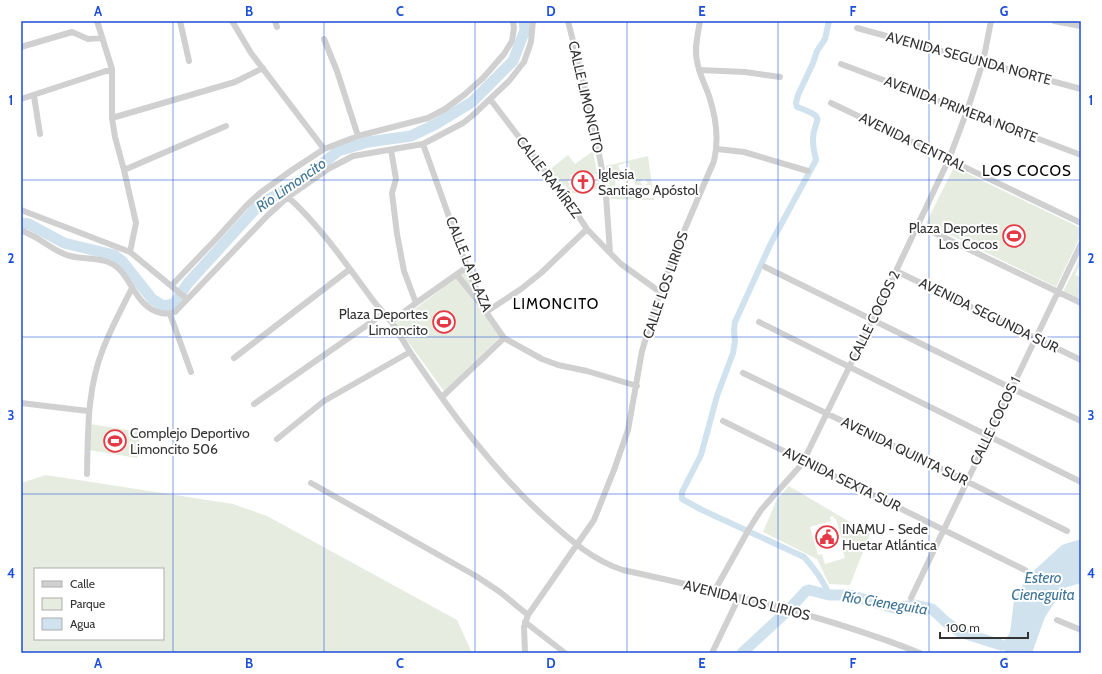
<svg xmlns="http://www.w3.org/2000/svg" width="1102" height="674" viewBox="0 0 1102 674" font-family="Cabin,sans-serif">
<style>
.green{fill:#e6ecdf;fill-rule:evenodd}
.water{fill:#cfe2ee}
.lines{fill:none;stroke-linecap:round;stroke-linejoin:round}
.canal{stroke:#cfe2ee;stroke-width:6}
.river{stroke:#cfe2ee;stroke-width:11}
.minor{stroke:#d0d0d0;stroke-width:6}
.grid{fill:none;stroke:#1d4ed8;stroke-width:1;stroke-opacity:0.55}
.labels{text-anchor:middle;dominant-baseline:central;stroke-width:4;stroke-linejoin:round;paint-order:stroke}
.street-label{font-size:14px;fill:#333;stroke:#fff}
.poi-label{font-size:14px;fill:#333;stroke:#fff;text-anchor:start}
.neighbourhood-label{font-size:15px;letter-spacing:1px;fill:#000;stroke:#fff}
.water-label{font-size:15px;font-style:italic;fill:#3f7597;stroke:#fff}
.neatline{fill:none;stroke:#1d4ed8;stroke-width:1.5}
.grid-label{font-size:13px;text-anchor:middle;font-weight:bold;fill:#1d4ed8}
</style>
<rect width="100%" height="100%" fill="#fff"/>
<path class="green" d="M593,151l7,37 -29,6 -6,-9 -5,3 -12,-17 20,-16 7,9zM576,174l1,4 19,-4 2,9 -19,4 1,3 -7,1 -1,-3h-2l-2,-7 3,-1 -1,-5z
M648,156l6,44 -43,-1 -5,-33zM628,162l7,23h8l-3,-3 4,-3 4,4 -3,2h6l2,13h-17l-1,-7 -19,1 -1,-11 8,-1 -5,-15z
M954,167l127,61v7l-25,52 -130,-64z
M1081,256v7l-6,12 6,2v24l-18,-9z
M467,270l14,33 -21,-28z
M456,278l45,58 -57,55 -49,-67z
M90,424l51,8 -4,26 -48,-8z
M46,475l187,29 34,12 190,104 15,33h-451v-170zM35,569h128v70h-128z
M789,486l81,48 -20,51 -21,-1 -12,-25 -54,-27 14,-33zM833,516l2,3h1l8,28h-2l3,11 -20,6 -3,-10 -4,1 -8,-28 21,-6 -1,-4z"/>
<path class="water" d="M1081,539v44l-17,5 -19,29 -13,36h-26l-5,-8 9,-12 4,-33 14,-24 34,-31z"/>
<g class="lines">
<path class="canal" d="M829,21l-4,18 -8,12 -4,12 -15,32 -2,8 1,4c34,12 15,11 16,34 0,7 2,13 3,19l-45,83 -36,79 -1,8 1,11 -2,12 -16,43 -16,59 -19,37v7l20,11 102,47c10,11 20,24 25,38"/>
<path class="river" d="M21,223l8,1 35,19 50,12 8,6 30,38 11,7 11,-2 14,-21 71,-78 26,-15 29,-19 24,-20 30,-9 43,-6 25,-12 36,-22 41,-41 12,-31 -1,-9
M792,606l14,-15 3,-1 20,5h20l45,13 21,-3 17,4 14,13 14,10 41,13
M742,653l42,-39"/>
<path class="minor" d="M97,21l15,48v49l3,19 9,33 12,53 -6,29
M180,21l9,40
M232,21l19,32 73,96
M275,21l2,6
M568,21l20,80 13,63 5,31 4,58 11,11 39,28
M1054,21l27,5
M857,28l224,61
M324,39l13,32 21,65
M21,47l51,-15 16,7 14,-1
M841,64l240,91
M699,70l46,2 35,5
M34,96l6,38
M21,99l91,-30
M490,99l83,109 14,21 23,24
M831,103l250,120
M112,118l123,-36 28,-14
M423,144l44,123 19,45 18,26 38,21 16,6 29,6 50,15
M717,149l27,3 64,19
M391,150l5,29 -4,14 5,41 7,37 12,32
M124,170l102,-44
M288,197c30,27 57,65 81,98 7,10 16,19 23,28 6,9 12,19 18,29 40,59 84,120 138,168 22,20 46,41 75,50 100,22 201,45 297,83
M21,210l109,42 57,47
M918,225l163,78
M21,230c6,3 13,6 19,10 10,6 18,13 30,16 16,4 36,0 49,13 14,14 19,39 42,44 6,1 9,1 14,-1l93,-97 20,-18 40,-28 25,-13 70,-12 40,-21 9,-7 37,-35 15,-19 7,-20 2,-21
M765,267l246,121 70,33
M896,271l185,89
M457,275l25,31
M172,285l45,-47 29,-32 14,-13 32,-23 32,-21 34,-13 70,-18 17,-9 19,-14 19,-17 21,-24 8,-13 2,-13 -1,-7
M486,312l35,-23 20,-16 46,-44
M170,314l21,58
M391,322l25,-19 51,-36
M759,322l322,160
M234,358l116,-89
M743,373l223,108 101,50
M442,397l62,-59
M21,403l67,8
M254,404l129,-90
M723,421l302,149
M277,439l47,-38 86,-49
M87,474c1,-43 0,-85 16,-125 8,-21 19,-41 29,-61
M311,483l165,93 24,16 28,23
M715,590l34,-61 12,-19 41,-46 94,-193 53,-112 18,-48 16,-49 8,-41
M911,598l170,-354
M1057,620l24,10
M525,622l40,31
M525,653l-1,-26 4,-12 66,-95 20,-50 14,-40 14,-79 18,-59 18,-47 36,-84c5,-21 2,-44 -5,-65 -4,-12 -10,-22 -12,-35 -3,-13 1,-27 3,-40
M712,653l27,-56"/>
</g>
<path class="grid" d="M173,21v632M324,21v632M475,21v632M627,21v632M778,21v632M929,21v632M21,180h1060M21,337h1060M21,494h1060"/>
<defs>
<g id="church-ring" transform="scale(1.15)"><circle r="9.5" fill="#fff" stroke="#e63946" stroke-width="1.5"/><path d="M-1.2-6h2.4v3.5h3.3v2.4h-3.3V6h-2.4V-.1h-3.3v-2.4h3.3Z" fill="#e63946"/></g>
<g id="stadium-ring" transform="scale(1.15)"><circle r="9.5" fill="#fff" stroke="#e63946" stroke-width="1.5"/><path d="M0-5a6.5 5 0 1 0 0 10a6.5 5 0 1 0 0-10ZM-3.5-1.8h7v3.6h-7Z" fill="#e63946"/></g>
<g id="civic-ring" transform="scale(1.15)"><circle r="9.5" fill="#fff" stroke="#e63946" stroke-width="1.5"/><path d="M-.6-6.5H3V-4.5H.6V-3L4-1V1h2V6H-6V1h2V-1L-.6-3ZM-1.2 2.5V6h2.4V2.5Z" fill="#e63946"/></g>
</defs>
<g fill-rule="evenodd">
<use href="#church-ring" x="583" y="182"/>
<use href="#stadium-ring" x="1014" y="236"/>
<use href="#stadium-ring" x="444" y="322"/>
<use href="#stadium-ring" x="115" y="441"/>
<use href="#civic-ring" x="827" y="537"/>
</g>
<g class="labels">
<g class="street-label">
<text transform="translate(969 58) rotate(15)">AVENIDA SEGUNDA NORTE</text>
<text transform="translate(586 97) rotate(77)">CALLE LIMONCITO</text>
<text transform="translate(961 109) rotate(21)">AVENIDA PRIMERA NORTE</text>
<text transform="translate(913 142) rotate(26)">AVENIDA CENTRAL</text>
<text transform="translate(549 177) rotate(53)">CALLE RAMÍREZ</text>
<text transform="translate(469 264) rotate(68)">CALLE LA PLAZA</text>
<text transform="translate(665 285) rotate(-71)">CALLE LOS LIRIOS</text>
<text transform="translate(989 315) rotate(26)">AVENIDA SEGUNDA SUR</text>
<text transform="translate(874 316) rotate(-64)">CALLE COCOS 2</text>
<text transform="translate(995 421) rotate(-64)">CALLE COCOS 1</text>
<text transform="translate(905 451) rotate(26)">AVENIDA QUINTA SUR</text>
<text transform="translate(842 479) rotate(26)">AVENIDA SEXTA SUR</text>
<text transform="translate(747 600) rotate(14)">AVENIDA LOS LIRIOS</text>
</g>
<g class="poi-label">
<text x="598" y="174">Iglesia<tspan x="598" dy="16">Santiago Apóstol</tspan></text>
<text x="998" y="228" text-anchor="end">Plaza Deportes<tspan x="998" dy="16">Los Cocos</tspan></text>
<text x="428" y="314" text-anchor="end">Plaza Deportes<tspan x="428" dy="16">Limoncito</tspan></text>
<text x="130" y="433">Complejo Deportivo<tspan x="130" dy="16">Limoncito 506</tspan></text>
<text x="842" y="529">INAMU - Sede<tspan x="842" dy="16">Huetar Atlántica</tspan></text>
</g>
<g class="neighbourhood-label">
<text x="1027" y="171">LOS COCOS</text>
<text x="556" y="304">LIMONCITO</text>
</g>
<g class="water-label">
<text transform="translate(291 185) rotate(-35)">Río Limoncito</text>
<text x="1043" y="578">Estero<tspan x="1043" dy="17">Cieneguita</tspan></text>
<text transform="translate(885 603) rotate(9)">Río Cieneguita</text>
</g>
</g>
<rect width="1102" height="674" fill="none" stroke="#ffffff" stroke-width="44"/>
<rect x="34" y="568" width="130" height="72" fill="#ffffff" stroke="#adadad"/>
<rect x="42" y="581" width="20" height="6" fill="#d0d0d0" stroke="#adadad"/>
<text x="70" y="588" font-size="12" fill="#333333">Calle</text>
<rect x="42" y="598" width="20" height="12" fill="#e6ecdf" stroke="#adadad"/>
<text x="70" y="608" font-size="12" fill="#333333">Parque</text>
<rect x="42" y="618" width="20" height="12" fill="#cfe2ee" stroke="#adadad"/>
<text x="70" y="628" font-size="12" fill="#333333">Agua</text>
<path d="M940 632v6h88v-6" fill="none" stroke="#333333" stroke-width="2"/>
<text x="946" y="632" font-size="12" fill="#333333" stroke="#ffffff" stroke-width="3" paint-order="stroke">100 m</text>
<rect x="22" y="22" width="1058" height="630" class="neatline"/>
<g class="grid-label">
<text x="98" y="16">A</text>
<text x="249" y="16">B</text>
<text x="400" y="16">C</text>
<text x="551" y="16">D</text>
<text x="702" y="16">E</text>
<text x="853" y="16">F</text>
<text x="1004" y="16">G</text>
<text x="11" y="105">1</text>
<text x="1091" y="105">1</text>
<text x="11" y="263">2</text>
<text x="1091" y="263">2</text>
<text x="11" y="420">3</text>
<text x="1091" y="420">3</text>
<text x="11" y="578">4</text>
<text x="1091" y="578">4</text>
<text x="98" y="668">A</text>
<text x="249" y="668">B</text>
<text x="400" y="668">C</text>
<text x="551" y="668">D</text>
<text x="702" y="668">E</text>
<text x="853" y="668">F</text>
<text x="1004" y="668">G</text>
</g>
</svg>
